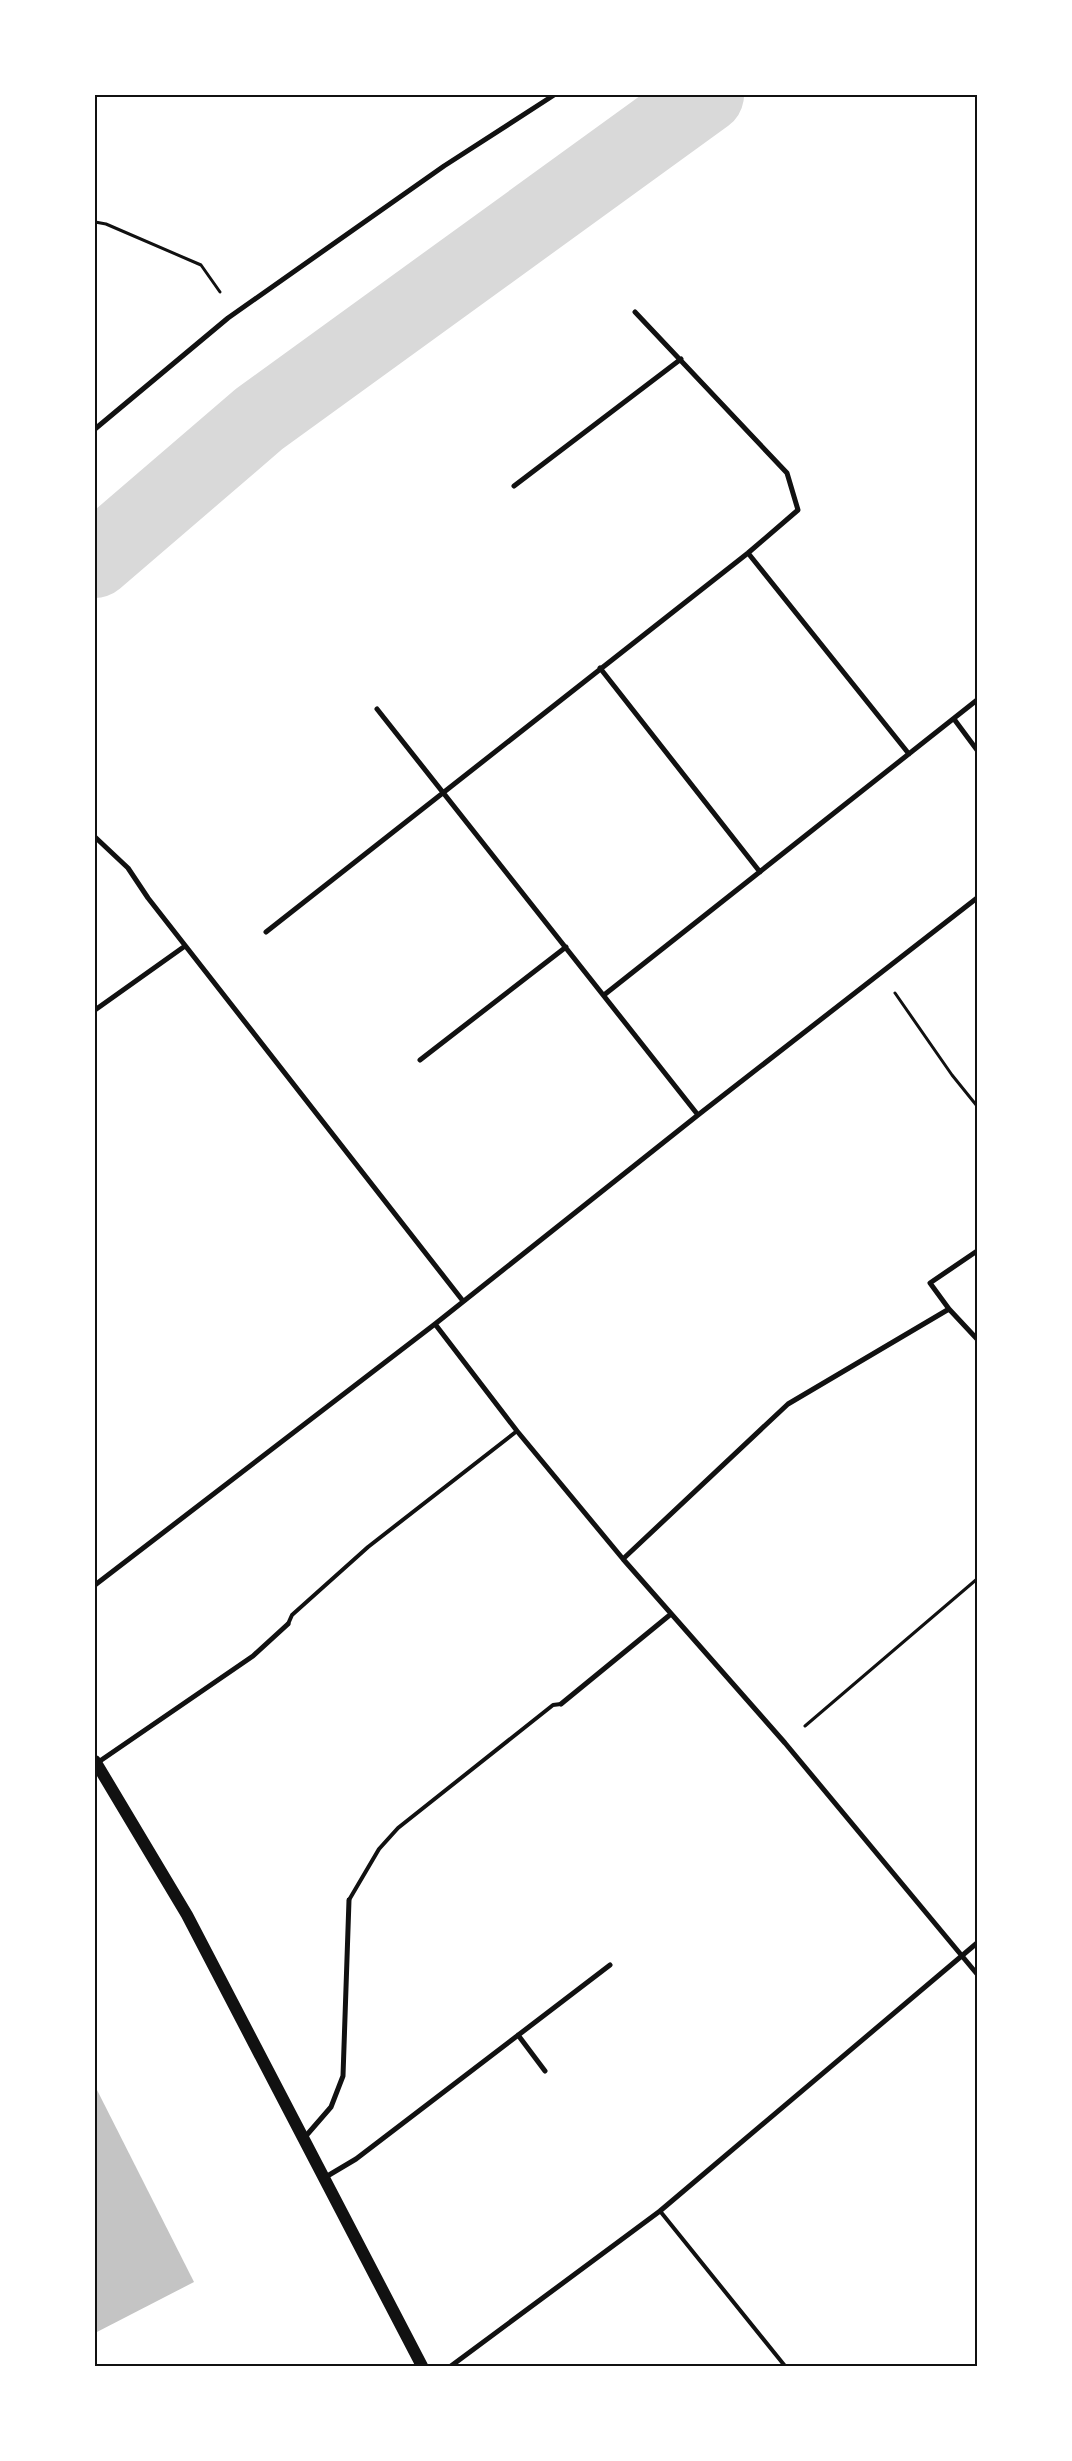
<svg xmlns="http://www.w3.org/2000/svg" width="1072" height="2461" viewBox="0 0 1072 2461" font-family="Lato,sans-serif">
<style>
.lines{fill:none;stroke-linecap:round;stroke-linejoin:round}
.river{stroke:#d9d9d9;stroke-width:76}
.building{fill:#c4c4c4}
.path{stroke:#111;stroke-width:3}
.service{stroke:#111;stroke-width:4}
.minor{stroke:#111;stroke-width:5}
.primary{stroke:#111;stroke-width:12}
.neatline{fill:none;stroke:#111;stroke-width:2}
</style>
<rect width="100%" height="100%" fill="#fff"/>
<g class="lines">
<path class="river" d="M95,560l164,-141 447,-324"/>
</g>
<path class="building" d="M95,2086l99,196 -99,51z"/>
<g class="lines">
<path class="path" d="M95,222l11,2 95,41 19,27
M895,993l57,82 25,31
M805,1726l172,-147"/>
<path class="service" d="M288,1624l4,-9 76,-68 149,-116
M349,1900l30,-51 19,-21 155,-123 8,-1
M660,2211l125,155"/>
<path class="minor" d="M95,429l133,-111 216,-152 110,-71
M514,486l167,-127
M748,553l161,201
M600,668l160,204
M377,709l321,406
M954,719l23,31
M95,837l33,31 20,30 315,403
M266,932l482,-379 50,-43 -11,-37 -152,-161
M604,995l373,-295
M95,1010l90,-64
M420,1060l146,-113
M977,1251l-47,32 19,26 28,30
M435,1324l82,107 106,128 162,184 192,231
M623,1559l165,-155 161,-95
M95,1585l340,-261 263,-209 279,-217
M561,1704l110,-90
M97,1763l156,-107 35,-32
M518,2035l27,36
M305,2137l26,-30 12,-31 6,-176
M324,2178l32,-19 254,-194
M451,2366l209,-155 317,-268"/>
<path class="primary" d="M95,1761l92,154 235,451"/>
</g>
<rect width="1072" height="2461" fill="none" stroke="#ffffff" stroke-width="192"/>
<rect x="96" y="96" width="880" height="2269" class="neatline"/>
</svg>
